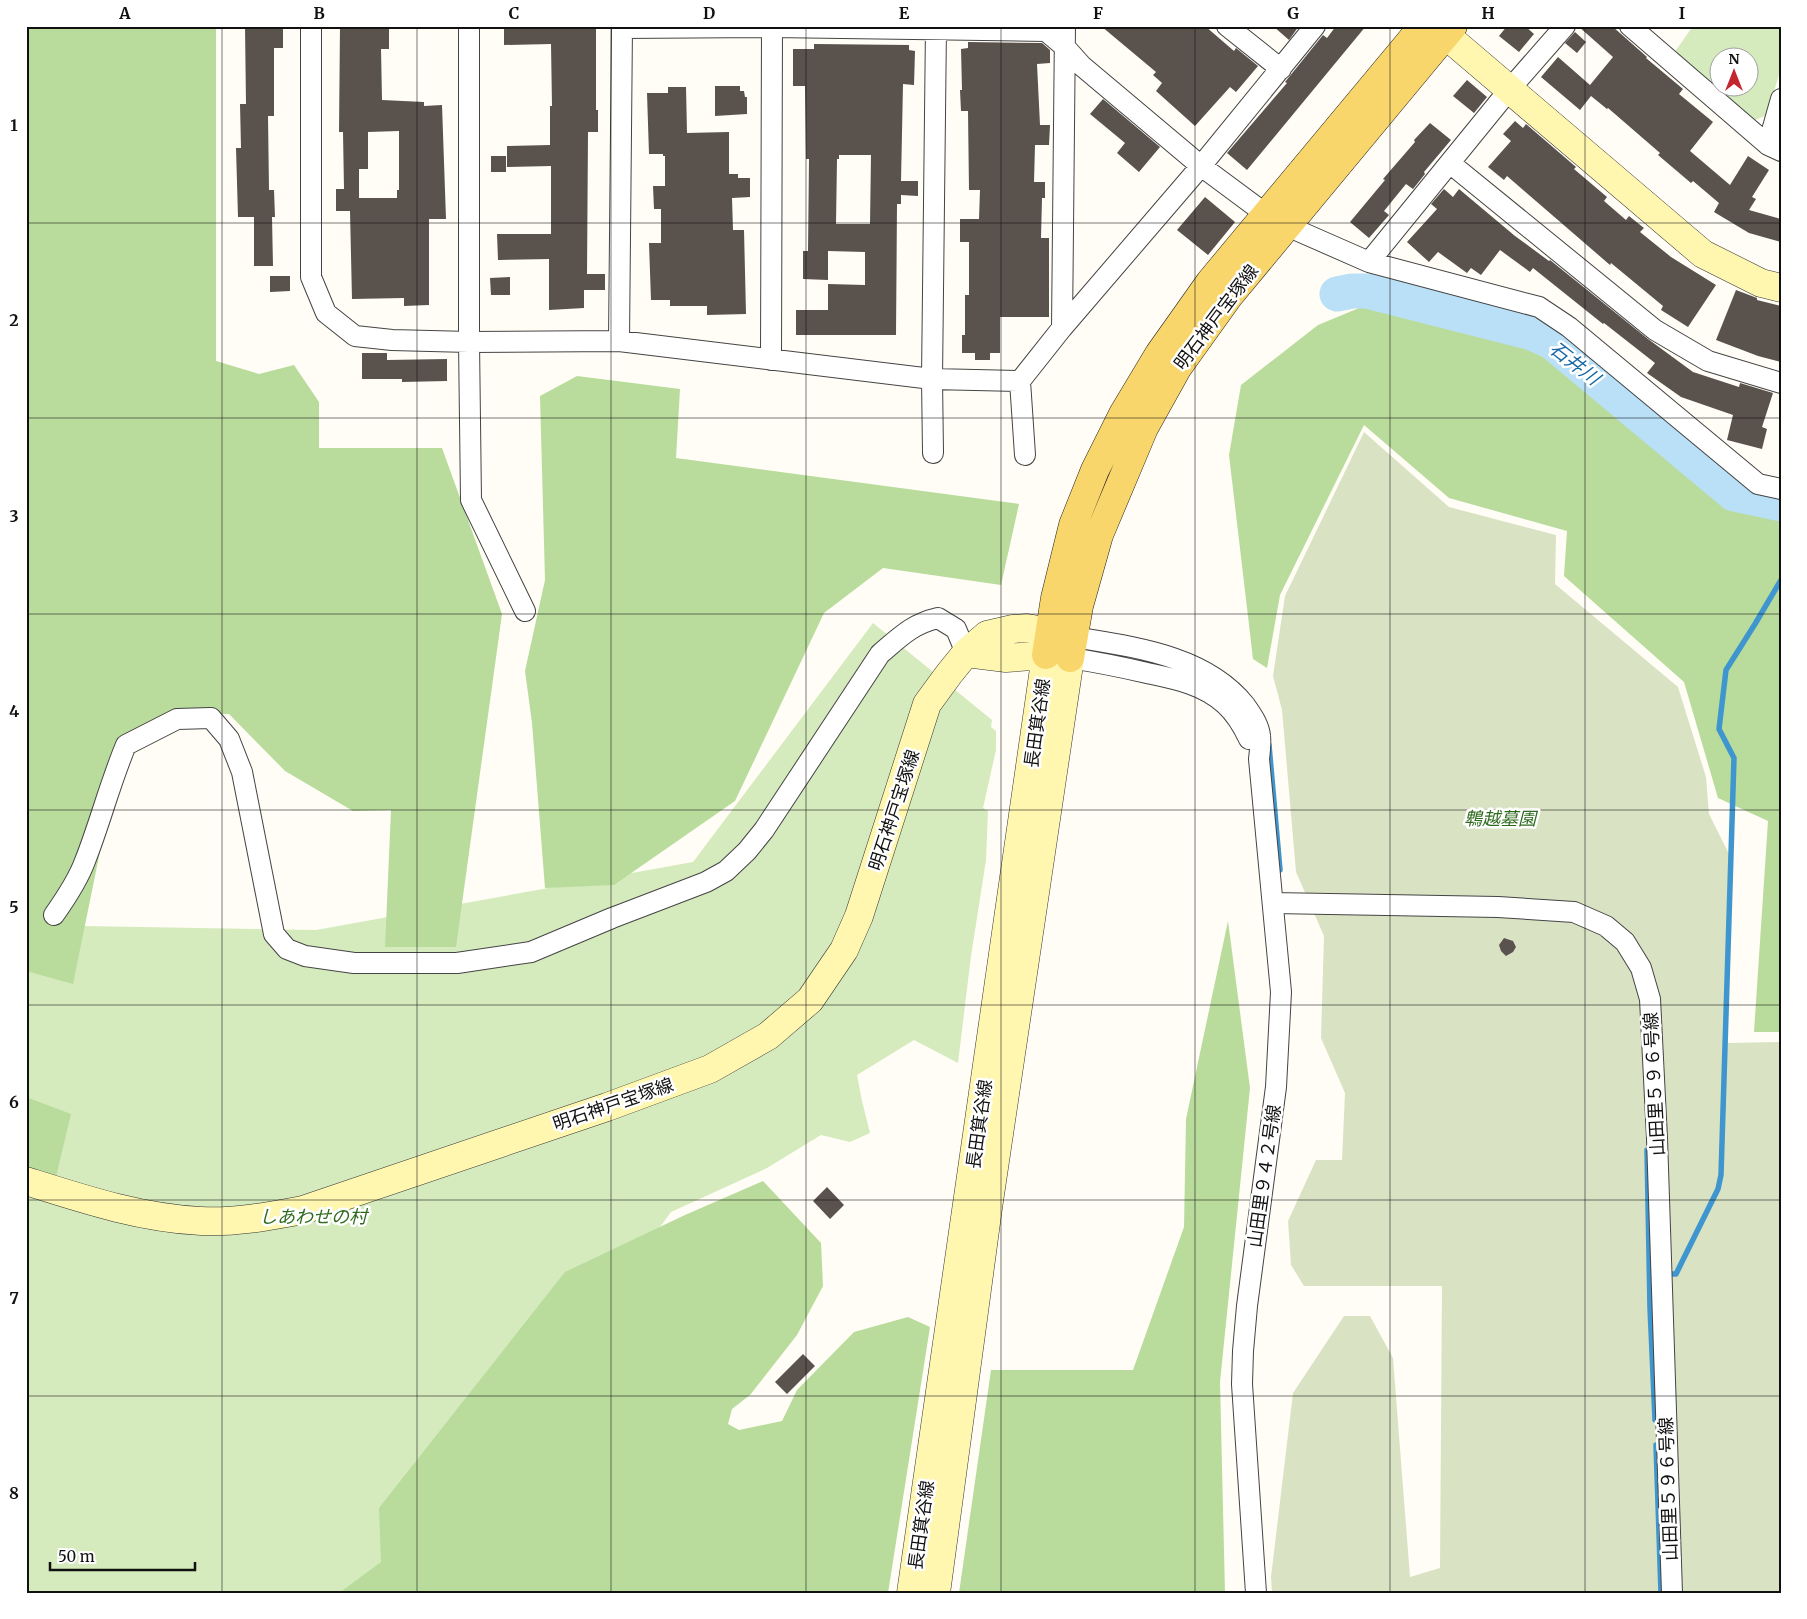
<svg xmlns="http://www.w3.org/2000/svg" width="1807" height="1619" viewBox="0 0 1807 1619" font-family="Merriweather,'Noto Sans JP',serif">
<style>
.green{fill:#d5ebbd;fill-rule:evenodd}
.forest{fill:#b9dc9c}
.cemetery{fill:#d9e3c4}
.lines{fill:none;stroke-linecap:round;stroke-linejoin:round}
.stream{stroke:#3f96cf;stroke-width:5.5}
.river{stroke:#b9e0f7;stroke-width:35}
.building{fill:#5a524d;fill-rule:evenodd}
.street-casing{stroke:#444;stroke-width:22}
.secondary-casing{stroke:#333;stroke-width:29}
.primary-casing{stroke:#222;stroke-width:29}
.street{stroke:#fff;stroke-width:20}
.secondary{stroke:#fff6b0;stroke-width:28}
.primary{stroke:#f9d66b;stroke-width:28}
.grid{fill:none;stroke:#111;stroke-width:1;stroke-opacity:0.55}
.labels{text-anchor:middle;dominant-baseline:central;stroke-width:5;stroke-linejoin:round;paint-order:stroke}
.street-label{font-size:18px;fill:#111;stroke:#fff}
.park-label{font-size:18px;font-style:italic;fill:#2f6b1f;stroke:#fff}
.water-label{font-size:19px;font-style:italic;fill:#1768a6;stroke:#fff}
.neatline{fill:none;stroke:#111;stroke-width:2}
.grid-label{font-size:16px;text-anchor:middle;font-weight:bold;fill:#111}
</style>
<rect width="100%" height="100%" fill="#fffdf5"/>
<path class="green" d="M1693,26h88v42l-14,47 -14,6 -79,-68zM1720,58h30v30h-30z
M873,623l119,97 -1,7 5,4v19l-13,58 5,3 -2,49 -15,96 -13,107 -44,-23 -57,35 5,26 8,32 -20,9 -29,-7 -54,33 -96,44 -280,381h-365v-668l290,5 377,-68z"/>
<path class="forest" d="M26,26h190v335l43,13 35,-9 25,37v46h123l60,166 -46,333h-71l6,-137 -38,1 -68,-40 -56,-57 -61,2 -31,30 -31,76 -33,162 -47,-13z
M1364,306l179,36 190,156 48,12v522h-27l14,-211 -50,-23 -34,-116 -120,-106 3,-45 -118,-33 -85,-73 -84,170 -13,73 -14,-9 -24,-204 12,-70 77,-60z
M577,376l103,13 -4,69 343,46 -18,81 -118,-17 -59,45 -89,188 -121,84 -69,3 -13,-165 -7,-52 20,-91 -5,-184z
M1228,921l22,167 -30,294 5,211h-266l32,-223h142l51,-143 2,-108z
M26,1097l45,17 -16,67 -29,-9z
M763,1181l58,62 2,43 -26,49 -47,60 -18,14 -4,15 11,6 43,-9 15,-31 57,-58 54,-15 22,10 -42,266h-549l42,-31 -2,-54 186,-236 120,-57z"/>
<path class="cemetery" d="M1364,432l85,75 107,28 -1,49 123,103 28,90 3,37 21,42 -5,187 56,-1v551h-509l-1,-16 22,-184 51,-77h26l23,42 17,219 30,-9 2,-282h-138l-13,-21 -3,-44 28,-61h26l3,-67 -24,-55 3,-102 -28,-64 -14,-162 -9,-34 12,-80z"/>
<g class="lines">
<path class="stream" d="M1269,745l11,125
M1647,1150l3,158 5,112
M1671,1274h5l42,-85 3,-14 13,-417 -15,-29 7,-59 29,-46 26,-44
M1656,1445l5,148"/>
<path class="river" d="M1337,294l15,-3h15l165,42 20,9 182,152 47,10"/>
</g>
<path class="building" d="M245,26h38v22h-9v68h-6l1,74h5l1,27h-3l1,49h-19v-49h-16l-2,-69h5l-1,-44h6z
M340,26h49v23h-8l1,51 42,2v4l18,-1 4,114h-17v86l-25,1v-8l-52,1 -2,-88h-14v-22h8l-1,-57h-4zM399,131v59h-2v8h-38v-29h9v-37z
M504,26h92v84h2v22h-10l-1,142h18v16h-21v18l-35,2v-51l-51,1 -1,-26h54v-68l-44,1v-21l43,-1v-39h2l-1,-62 -47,1z
M1101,26h104l29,25 2,-3 22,18 -22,26 -6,-5 -35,39 -39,-35 6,-8 -9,-8 3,-3z
M1273,26h26l-10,14z
M1336,26h30l-119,144 -20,-17 60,-70 -2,-1 38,-47 4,3z
M1507,26h18l9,8 -15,18 -20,-16z
M1578,26h34l35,31 -1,1 37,31 -4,5 34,28 -23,29 40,34 18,-29 21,14 -17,27 4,2 -7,11 32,9v23l-32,-9 -35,-21 5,-9 -26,-22 -2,2 -33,-28 2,-2 -52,-45 -1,1 -16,-13 -11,14 -39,-33 17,-20 32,28 23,-28z
M1575,32l11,10 -9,11 -12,-10z
M968,42l74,1 8,7v13l-13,1 3,61h10l-1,20h-14l-1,37h11v16h-3l-1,40h8v79h-49v36h-10v7h-15v-7h-13v-18h3v-40h4v-53h-9v-23h19l1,-29h-11l-1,-79h-7l-1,-21h2l-1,-41 7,-1z
M814,44l95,1v5l6,1 -1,34 -11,-1 -2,97h17v15l-17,-1v9h-4l-1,131h-100v-25h32v-26l37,1v-33l-37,-1v29l-25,-1v-28h5l1,-92h-3l-1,-73h-12v-37h21zM839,155h32l-1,69h-34l1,-65h2z
M1467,80l20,17 -13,16 -21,-17z
M715,86h25v5h4l1,6h2v17l-32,2z
M668,87h18l1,46 42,-1v42h9v4h12v19l-18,1 1,32h11l2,84 -39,1v-9h-37v-6h-19l-2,-57h12v-34h-7l-1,-23h12v-30h-2v-2h-14l-2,-61h21z
M1103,99l57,48 -21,25 -22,-19 8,-10 -35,-29z
M1515,121l8,7 3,-4 50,43 -2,2 33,28 -3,4 22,19 3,-4 15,12 -4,4 31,25 45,28 -28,42 -27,-17 2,-4 -52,-43 -1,2 -103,-89 -3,4 -16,-13 23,-26 -8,-7z
M1430,123l21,17 -27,32 1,2 -12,15 -7,-5 -22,27 5,4 -20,23 -19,-16 35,-42 -2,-1 32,-37 -1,-2z
M491,156h15v16h-15z
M1444,189l9,8 6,-8 56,47 34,25 1,-1 98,79 45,33 46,15 1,-4 33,10 -11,34 5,2 -5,20 -35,-9 6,-25 -52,-18 -34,-24 8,-10 -51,-40 -1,1 -70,-56 -3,4 -30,-22 -19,25 -10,-7 -4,5 -29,-21 -9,10 -22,-20 30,-33 -6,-5z
M1205,197l30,25 -27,33 -31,-25z
M270,276h20v15l-20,1z
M510,277v18h-19l-1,-17z
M1736,290l21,8v2l24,6v56l-23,-6 -42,-16z
M362,353h25v7l60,-1v22l-45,1v-3h-40z
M1504,938l9,3 3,6 -3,5 -7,4 -5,-5 -2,-6z
M827,1187l17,18 -14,14 -17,-18z
M803,1354l12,12 -28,28 -12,-12z"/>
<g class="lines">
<g class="street-casing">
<path id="street" d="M311,26v251l15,36 29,23 37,4 77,2 150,-1 313,38 88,2 42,-53 139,-162 114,-140
M469,26v316l2,158 54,111
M1227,26l54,43
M1630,26l138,119 13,6
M622,28l150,-1 274,4 19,16 17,19 119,100 66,49
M1768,145l13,-46
M1451,164l204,166 53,31 73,22
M1287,226l82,36 170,45 30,20 189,157 23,5
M1369,262l140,-172 56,-64
M1062,328l3,-302
M619,341l3,-315
M771,360l1,-334
M1020,381l5,74
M933,453l-1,-74 4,-353
M1074,637c59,10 131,18 171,68 6,9 14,19 15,31 1,7 0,15 -1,23l22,233 -5,95 -29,219 -4,45 -1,33 14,209
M1070,658c26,4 51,9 77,15 28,6 56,11 78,31 11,10 18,22 24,35
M1273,903l225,4 76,5 32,14 19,16 16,26 9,31 7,139 15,455
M54,915c12,-17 24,-35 31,-54 15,-38 25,-78 41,-116l51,-26 34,-1 18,21 13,33 32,162 13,15 18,7 49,7h103l74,-11 81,-34 94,-36 20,-11 21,-20 17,-21 116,-176c20,-17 32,-30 58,-36l18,11 10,24"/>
</g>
<g class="secondary-casing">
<path id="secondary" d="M1435,26l268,228 58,29 20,5
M26,1181c57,18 114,37 175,40 34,2 69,-5 102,-11l304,-103 103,-38 58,-33 42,-36 34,-50 15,-34 68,-212 22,-30 17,-21 21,-18 26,-6 14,-1 47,8
M911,1593l135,-938
M936,1593l52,-385 82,-550 -24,-3 -40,3 -40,-5"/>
</g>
<g class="primary-casing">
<path id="primary" d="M1046,655l9,-57 18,-73 22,-55 28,-56 36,-60 51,-72 213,-256
M1070,658l9,-52 20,-71 45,-107 34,-61 51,-71 224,-270"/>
</g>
<use href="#street" class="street"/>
<use href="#secondary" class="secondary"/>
<use href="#primary" class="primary"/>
</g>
<path class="grid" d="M222,26v1567M417,26v1567M611,26v1567M806,26v1567M1001,26v1567M1195,26v1567M1390,26v1567M1585,26v1567M26,223h1755M26,418h1755M26,614h1755M26,810h1755M26,1005h1755M26,1200h1755M26,1396h1755"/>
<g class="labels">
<g class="street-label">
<text transform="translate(1216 317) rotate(-53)">明石神戸宝塚線</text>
<text transform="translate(1037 723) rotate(-82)">長田箕谷線</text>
<text transform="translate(894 810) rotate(-72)">明石神戸宝塚線</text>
<text transform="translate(1654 1084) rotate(-93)">山田里５９６号線</text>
<text transform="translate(613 1104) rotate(-19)">明石神戸宝塚線</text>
<text transform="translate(979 1124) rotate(-82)">長田箕谷線</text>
<text transform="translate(1264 1176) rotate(-82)">山田里９４２号線</text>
<text transform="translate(1668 1489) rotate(-92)">山田里５９６号線</text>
<text transform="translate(921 1525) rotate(-82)">長田箕谷線</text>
</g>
<g class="park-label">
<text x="1500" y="818">鵯越墓園</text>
<text x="313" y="1216">しあわせの村</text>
</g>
<g class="water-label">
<text transform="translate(1575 363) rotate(38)">石井川</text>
</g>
</g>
<rect width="1807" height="1619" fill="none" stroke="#ffffff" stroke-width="55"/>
<g transform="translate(1734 72)"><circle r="24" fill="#ffffff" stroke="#a0a0a0"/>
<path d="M0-4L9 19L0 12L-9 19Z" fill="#c4262e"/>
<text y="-8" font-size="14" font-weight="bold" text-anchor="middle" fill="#111111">N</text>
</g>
<path d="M50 1562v8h145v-8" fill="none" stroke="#111111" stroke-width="2.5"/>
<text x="58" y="1562" font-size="15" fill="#111111" stroke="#ffffff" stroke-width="4" paint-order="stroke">50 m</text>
<rect x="28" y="28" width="1752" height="1564" class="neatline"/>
<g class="grid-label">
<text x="125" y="19">A</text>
<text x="319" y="19">B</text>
<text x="514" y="19">C</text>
<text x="709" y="19">D</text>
<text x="904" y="19">E</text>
<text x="1098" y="19">F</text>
<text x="1293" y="19">G</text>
<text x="1488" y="19">H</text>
<text x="1682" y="19">I</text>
<text x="14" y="131">1</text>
<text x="14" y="326">2</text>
<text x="14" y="522">3</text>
<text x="14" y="717">4</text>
<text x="14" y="913">5</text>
<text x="14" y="1108">6</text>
<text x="14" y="1304">7</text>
<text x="14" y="1499">8</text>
</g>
</svg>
